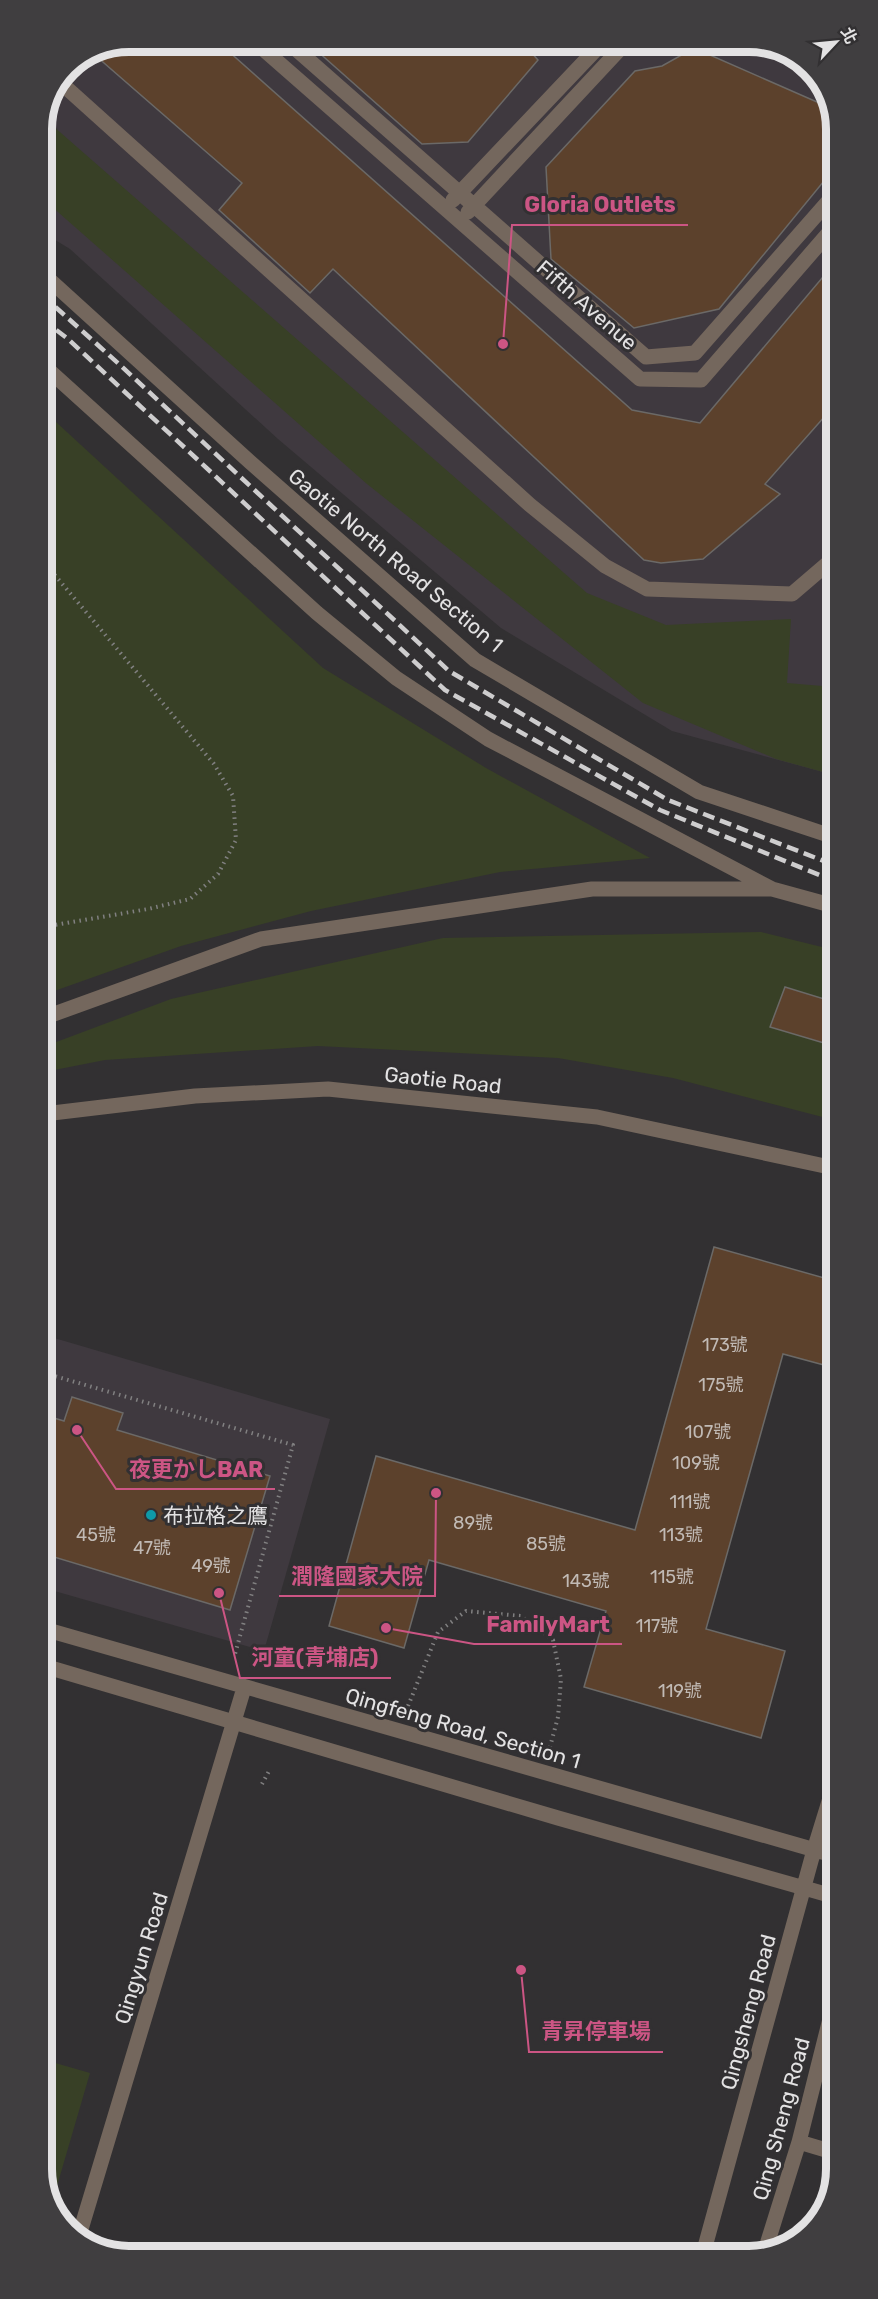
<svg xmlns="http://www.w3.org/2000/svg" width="878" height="2299" viewBox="0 0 878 2299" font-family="Rubik,'Noto Sans TC','Noto Sans JP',sans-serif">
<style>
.built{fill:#3f393f}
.green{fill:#384026}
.building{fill:#5c412c;stroke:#6b6967;stroke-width:1.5}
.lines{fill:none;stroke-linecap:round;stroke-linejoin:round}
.path{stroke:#818081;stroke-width:4;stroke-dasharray:1.5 4.5;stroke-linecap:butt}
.minor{stroke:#74675d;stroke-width:15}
.rail{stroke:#cecdce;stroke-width:4.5;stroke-dasharray:12 6;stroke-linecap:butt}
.culture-dot{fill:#0f9aa8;stroke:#323032;stroke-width:2}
.labels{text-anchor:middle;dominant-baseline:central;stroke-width:6;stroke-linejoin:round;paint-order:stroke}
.number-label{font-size:18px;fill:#c1bab5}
.street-label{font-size:21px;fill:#e3e2e3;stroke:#323032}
.poi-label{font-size:21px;fill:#e3e2e3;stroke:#323032;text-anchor:start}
.rim{fill:none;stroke:#e3e2e3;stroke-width:8}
.leader{fill:none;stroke:#cc5584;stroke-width:2}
.callout-dot{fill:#cc5584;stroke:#323032;stroke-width:2}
.callout-label{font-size:22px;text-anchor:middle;font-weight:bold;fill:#cc5584;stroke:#323032;stroke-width:6;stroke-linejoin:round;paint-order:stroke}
</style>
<rect width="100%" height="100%" fill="#323032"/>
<path class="built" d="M130,42h624l52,22 27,43 1,668 -162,-44 -171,-103 -223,-189 -208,-190 -28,-17v-108l26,-57z
M44,1335l286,84 -66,232 -220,-63z"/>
<path class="green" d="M45,119l542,474 79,32 125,-6 -4,64 47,4v88l-58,-16 -133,-56 -276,-219 -325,-286v-74z
M43,410l280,258 163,100 164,90 -150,14 -189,39 -130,35 -138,49z
M761,932l73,18v170l-161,-42 -115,-20 -240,-12 -213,14 -61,12 -1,-25 128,-48 272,-61z
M45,2060l45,13 -38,130 -7,-11z"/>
<path class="building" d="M130,42h88l414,368 68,13 133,-158v142l-68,77 15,10 -77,65 -42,4 -17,-3 -311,-291 -23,24 -91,-83 23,-27 -146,-127z
M307,42h215l16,18 -70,82 -46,2z
M694,48l139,61v61l-114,139 -85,19 -83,-69 -5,-92 89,-96 27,-5z
M785,987l49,15v44l-64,-19z
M714,1247l121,34v87l-52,-14 -77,275 79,22 -24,87 -177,-51 22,-76 -177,-51 -25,88 -75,-22 47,-170 259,74z
M72,1397l51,16 -6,17 153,46 -40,134 -186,-56v-139l20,6z"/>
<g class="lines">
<path class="path" d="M43,561l171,203 19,32 3,44 -18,34 -28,25 -42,10 -105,18
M44,1373l249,72 -58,209
M408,1706l30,-74 28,-21 55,5 32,24 8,39 -3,38 -8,30
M262,1784l7,-13"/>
<path class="minor" d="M255,42l385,337 61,1 132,-152
M288,42l358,315 49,-4 138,-157
M61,83l469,422 75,61 42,23 145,5 42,-36
M453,200l150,-158
M468,212l152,-163 -1,-7
M42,273l208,189 225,198 224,132 135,45
M43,365l274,248 79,65 92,61 284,150 62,17
M43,1018l218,-79 331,-50h177
M44,1114l151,-18 133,-7 269,28 237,51
M44,1629l792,227
M44,1666l514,152 278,79
M799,2142l37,11
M78,2239l166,-551
M703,2254l111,-404 21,-68
M764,2254l35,-112 37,-147"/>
<path class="rail" d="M42,295l77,69 330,307 219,129 166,65
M42,319l26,20 377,351 215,120 174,71"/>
</g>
<circle class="culture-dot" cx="151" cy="1515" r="6"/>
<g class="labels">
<g class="number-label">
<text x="725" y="1345">173號</text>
<text x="721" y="1385">175號</text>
<text x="708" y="1432">107號</text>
<text x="696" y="1463">109號</text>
<text x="690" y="1502">111號</text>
<text x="473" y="1523">89號</text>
<text x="96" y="1535">45號</text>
<text x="681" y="1535">113號</text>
<text x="546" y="1544">85號</text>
<text x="152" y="1548">47號</text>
<text x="211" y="1566">49號</text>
<text x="672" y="1577">115號</text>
<text x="586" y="1581">143號</text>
<text x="657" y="1626">117號</text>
<text x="680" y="1691">119號</text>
</g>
<g class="street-label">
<text transform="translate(587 305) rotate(41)">Fifth Avenue</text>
<text transform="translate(396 560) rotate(40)">Gaotie North Road Section 1</text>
<text transform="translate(443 1080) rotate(6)">Gaotie Road</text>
<text transform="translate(463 1728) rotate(16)">Qingfeng Road, Section 1</text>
<text transform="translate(141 1958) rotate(-73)">Qingyun Road</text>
<text transform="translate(748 2012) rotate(-75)">Qingsheng Road</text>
<text transform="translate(781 2119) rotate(-75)">Qing Sheng Road</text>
</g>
<g class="poi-label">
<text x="163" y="1515">布拉格之鷹</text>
</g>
</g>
<path d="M0 0H878V2299H0ZM129 52H749A77 77 0 0 1 826 129V2169A77 77 0 0 1 749 2246H129A77 77 0 0 1 52 2169V129A77 77 0 0 1 129 52Z" fill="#403e40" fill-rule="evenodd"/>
<path class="rim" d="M129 52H749A77 77 0 0 1 826 129V2169A77 77 0 0 1 749 2246H129A77 77 0 0 1 52 2169V129A77 77 0 0 1 129 52Z"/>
<path class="leader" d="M503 344L512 225H688M77 1430L116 1489H275M436 1493L435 1596H279M386 1628L474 1644H622M219 1593L240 1678H391M521 1970L529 2052H663"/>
<g class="callout-dot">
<circle cx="503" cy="344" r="6"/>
<circle cx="77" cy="1430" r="6"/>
<circle cx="436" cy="1493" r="6"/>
<circle cx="386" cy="1628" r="6"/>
<circle cx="219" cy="1593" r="6"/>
<circle cx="521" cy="1970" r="6"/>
</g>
<g class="callout-label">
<text x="600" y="212">Gloria Outlets</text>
<text x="196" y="1477">夜更かしBAR</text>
<text x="357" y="1584">潤隆國家大院</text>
<text x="548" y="1632">FamilyMart</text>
<text x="315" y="1665">河童(青埔店)</text>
<text x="596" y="2039">青昇停車場</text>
</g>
<g transform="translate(836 42) rotate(64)" stroke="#323032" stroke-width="4.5" paint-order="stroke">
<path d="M0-4.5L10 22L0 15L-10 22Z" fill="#e3e2e3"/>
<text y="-9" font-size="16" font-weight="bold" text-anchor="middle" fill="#e3e2e3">北</text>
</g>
</svg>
